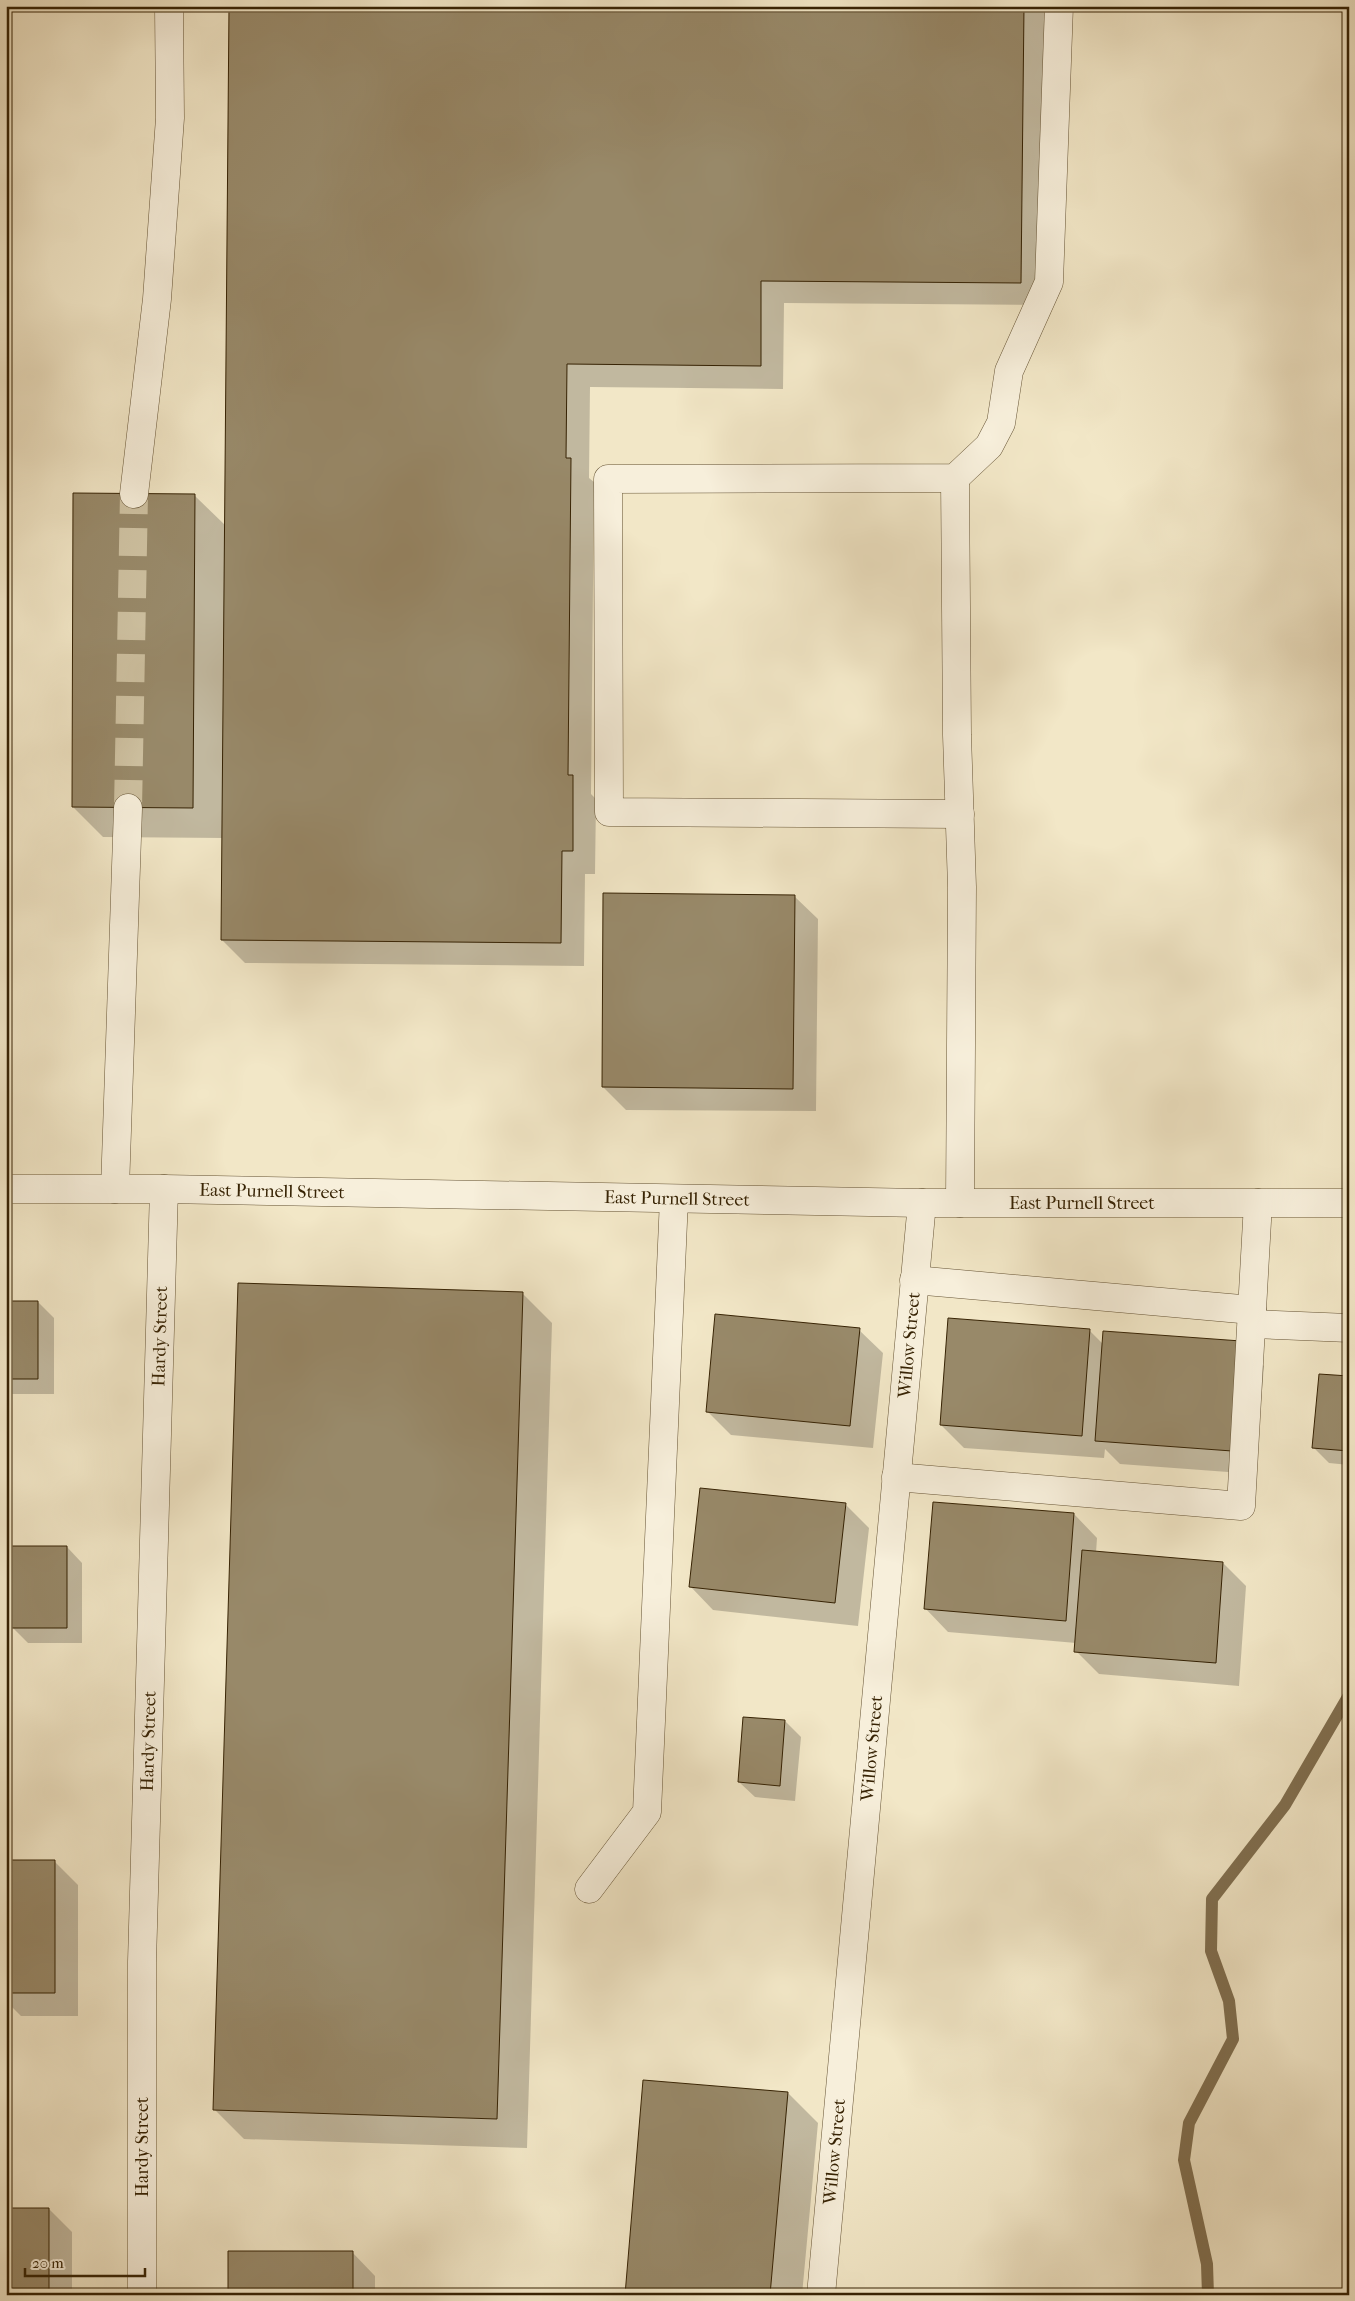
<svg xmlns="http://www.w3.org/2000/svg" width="1355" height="2301" viewBox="0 0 1355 2301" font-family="'IM FELL French Canon',serif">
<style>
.shadow{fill:#0003}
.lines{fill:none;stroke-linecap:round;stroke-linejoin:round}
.stream{stroke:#817051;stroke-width:12}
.building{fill:#988969;stroke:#372304}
.minor-tunnel{stroke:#cdc0a0;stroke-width:28;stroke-dasharray:28 14;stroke-linecap:butt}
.minor-casing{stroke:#665435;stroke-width:29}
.minor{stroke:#f7efdb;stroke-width:28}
.labels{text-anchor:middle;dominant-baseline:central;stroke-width:4;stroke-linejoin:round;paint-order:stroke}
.street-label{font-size:18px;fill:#372304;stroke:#f7efdb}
</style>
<rect width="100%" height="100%" fill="#f2e7c7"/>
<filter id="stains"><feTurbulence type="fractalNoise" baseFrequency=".004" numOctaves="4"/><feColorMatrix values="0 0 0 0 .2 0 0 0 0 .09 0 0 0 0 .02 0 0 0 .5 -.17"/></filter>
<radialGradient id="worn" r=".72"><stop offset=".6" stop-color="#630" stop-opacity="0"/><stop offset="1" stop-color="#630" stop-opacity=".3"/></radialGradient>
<path class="shadow" d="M230,6h817l-3,299 -260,-2 -1,86 -193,-2 -1,91 5,4 -3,312 5,5 -1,75h-10l-1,92 -339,-3 -23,-23 1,-102 -120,-1 -30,-30 121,-312 32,31z
M794,896l24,23 -2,192 -190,-1 -23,-23z
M522,1293l30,30 -25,825 -283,-9 -30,-30z
M6,1302h32l16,16v76h-48z
M859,1330l24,23 -10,95 -142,-13 -24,-24z
M1089,1330l15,15 136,-3 24,24 -9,108 -135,-10 -15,-15 -1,9 -140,-10 -23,-23z
M1349,1378v87l-20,-2 -16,-16z
M845,1504l24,24 -11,98 -145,-16 -23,-24z
M1074,1514l23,24 -1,15 127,10 23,23 -7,100 -140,-12 -23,-23v-8l-128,-11 -23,-24z
M67,1547l15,16v80h-54l-16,-16z
M785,1721l16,16 -6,64 -40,-4 -16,-15z
M6,1861h48l24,24v131h-57l-15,-15z
M788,2093l30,30 -16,172h-176z
M49,2209l23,23v63h-66z
M352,2252l23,24v19h-146z"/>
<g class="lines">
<path class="stream" d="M1208,2295l-1,-31 -23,-104 5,-37 44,-84 -4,-38 -18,-50 1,-52 73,-94 64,-110"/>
</g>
<path class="building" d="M229,6h795l-3,277 -260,-2v85l-194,-2 -1,94h5l-3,317h5v76h-11l-1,92 -340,-3z
M73,493l122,1 -2,314 -121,-1z
M603,893l192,2 -2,194 -191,-2z
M238,1283l285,9 -26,827 -284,-9z
M6,1301h32v78h-32z
M715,1314l145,14 -10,98 -144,-14z
M948,1318l142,11 -8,107 -142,-11z
M1103,1331l138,10 -9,110 -137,-10z
M1319,1374l30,2v75l-37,-3z
M700,1488l146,15 -11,100 -146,-16z
M933,1502l141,11 -8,108 -142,-12z
M11,1546h56v82h-56z
M1082,1550l141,12 -7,101 -142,-11z
M743,1717l42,3 -5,66 -42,-4z
M6,1860h49v133h-49z
M643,2080l145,12 -18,203h-145z
M6,2208h43v87h-43z
M228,2251h125v44h-125z"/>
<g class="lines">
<path class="minor-tunnel" d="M128,808l6,-314"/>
<g class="minor-casing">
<g id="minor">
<path d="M955,478l2,257 5,152 -2,316"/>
<path d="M134,494l23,-195 13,-181 -1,-112"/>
<path d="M960,814l-351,-2 -1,-333 347,-1 34,-32 12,-23 8,-52 40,-89 10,-276"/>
<path id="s1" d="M6,1189h158l758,14h427"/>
<path d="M115,1189l13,-381"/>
<path d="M914,1280l338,30"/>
<path d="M1252,1324l97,4"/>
<path d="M896,1477l345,29 17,-303"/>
<path d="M589,1889l58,-77 27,-613"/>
<path id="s2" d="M142,2295v-333l22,-773"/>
<path id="s3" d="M821,2295l101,-1092"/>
</g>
</g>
<use href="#minor" class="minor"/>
</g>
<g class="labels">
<g class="street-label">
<text stroke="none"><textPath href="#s1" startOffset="266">East Purnell Street</textPath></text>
<text stroke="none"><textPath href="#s1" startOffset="671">East Purnell Street</textPath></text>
<text stroke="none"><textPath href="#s1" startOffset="1076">East Purnell Street</textPath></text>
<text stroke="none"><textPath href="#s2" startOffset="959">Hardy Street</textPath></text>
<text stroke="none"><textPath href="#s3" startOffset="954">Willow Street</textPath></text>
<text stroke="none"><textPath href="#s2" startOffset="554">Hardy Street</textPath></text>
<text stroke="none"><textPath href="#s3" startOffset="549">Willow Street</textPath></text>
<text transform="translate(142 2147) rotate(-90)">Hardy Street</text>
<text stroke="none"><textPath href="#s3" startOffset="144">Willow Street</textPath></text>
</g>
</g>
<rect width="1355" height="2301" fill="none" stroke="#f2e7c7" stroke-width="25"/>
<rect x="8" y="8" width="1340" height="2286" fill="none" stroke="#372304" stroke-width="2.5"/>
<rect x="12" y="12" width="1330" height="2276" fill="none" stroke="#372304"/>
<path d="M25 2268v8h120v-8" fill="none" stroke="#372304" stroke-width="2.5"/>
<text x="32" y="2268" font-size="15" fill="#372304" stroke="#f7efdb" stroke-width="4" paint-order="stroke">20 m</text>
<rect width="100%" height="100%" filter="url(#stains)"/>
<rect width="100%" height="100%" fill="url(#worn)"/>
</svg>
